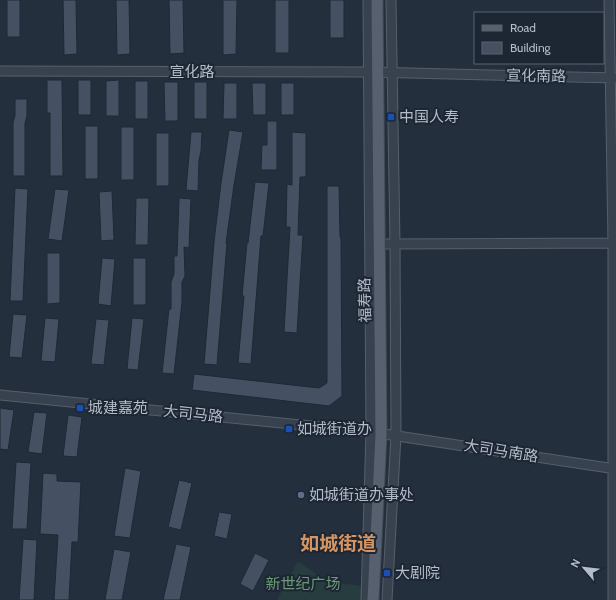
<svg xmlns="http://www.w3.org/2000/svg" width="616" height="600" viewBox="0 0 616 600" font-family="Cabin,'Noto Sans SC',sans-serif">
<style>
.green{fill:#263c3f}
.building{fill:#455162;stroke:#1f2835}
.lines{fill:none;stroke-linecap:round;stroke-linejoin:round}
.minor-casing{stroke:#565f6c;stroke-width:11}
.major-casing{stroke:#414a57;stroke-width:13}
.minor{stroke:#38414e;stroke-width:9}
.major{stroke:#56606e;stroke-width:11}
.transit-dot{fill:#1a4fb4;stroke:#1d2633;stroke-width:1.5}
.service-dot{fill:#5c6f8a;stroke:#1d2633;stroke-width:1.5}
.labels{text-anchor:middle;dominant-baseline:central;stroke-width:4;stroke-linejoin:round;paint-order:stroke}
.street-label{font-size:15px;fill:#b4bcc9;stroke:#1d2633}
.poi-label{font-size:15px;fill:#b4bcc9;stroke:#1d2633;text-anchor:start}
.park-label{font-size:15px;fill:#6b9a76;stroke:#1d2633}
.district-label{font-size:19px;font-weight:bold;fill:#d59563;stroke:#1d2633}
</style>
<rect width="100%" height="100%" fill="#242f3e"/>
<path class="green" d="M298,561l24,17 9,4 31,4 -1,14h-84z"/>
<path class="building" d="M7,0h13v37h-13z
M63,0h13l1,54 -13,1z
M116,0h13l1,54 -13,1z
M169,0h14l1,53 -14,1z
M223,0h14l-1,54 -13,1z
M275,0h14v53h-14z
M330,0h14v38h-14z
M47,80h15l1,96h-13v-63h-3z
M78,80h13v35h-13z
M119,80v36h-13v-35z
M135,81h13v38h-13z
M164,82h14v39h-13z
M194,82h13v37h-13z
M224,83h13v36h-14z
M252,83h14v32h-13z
M281,83h13v32h-13z
M15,99h12v17l-2,7v53h-12v-54l2,-6z
M267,121h10v49h-16l1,-25h5z
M85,126h13v53h-13z
M121,127h13v53h-13z
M229,130l14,2 -9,53 -8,58h1l-10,122 -13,-1 10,-122 7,-59z
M191,132h11l-1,19 -2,9 -1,31 -12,-1z
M292,132l14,1v44h-6l-2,58h5l-6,98 -13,-1 6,-105h-4l1,-43 5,1z
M156,133h13v53h-13z
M255,182l14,1 -6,53h-2l-10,128 -13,-1 6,-67h-2l5,-53h1z
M327,186h12l1,51h1l1,159 -13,10 -137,-16 2,-16 125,14 8,-5z
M15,188l13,1 -5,112h-13z
M55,189l14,1 -7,51 -14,-2z
M112,191l2,49 -13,1 -2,-49z
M136,198h13l-1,47h-13z
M179,198l12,1 -2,49 -5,-1 1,29 -3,6v20l-8,72 -12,-1 7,-64h2v-27l3,-8v-18h3z
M47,253h13v50l-13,1z
M102,258l13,1 -4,47 -13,-2z
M133,258h13v47h-13z
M13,314l14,1 -5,43 -13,-1z
M45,318l14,1 -4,43 -14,-1z
M132,318l12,1 -6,51 -11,-1z
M96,319l13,1 -5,45 -13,-1z
M0,408l14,2 -6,40 -8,-1z
M34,412l13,1 -5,41 -14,-2z
M68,415l14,2 -5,40 -14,-1z
M16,462l15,1 -4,66h-15z
M125,468l16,3 -11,67 -16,-2z
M43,473l14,1v7l24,1 -3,60h-6l-3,58h-15l4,-65 -18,-1z
M179,480l13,3 -11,47 -13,-3z
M219,512l13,2 -5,25 -13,-3z
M23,539l14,1 -3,60h-15z
M176,544l15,3 -11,53h-17z
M114,549l17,3 -9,48h-17z
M255,553l14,7 -16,31 -13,-7z"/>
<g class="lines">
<g class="minor-casing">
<path id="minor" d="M609,0l4,243v357
M0,71l369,1 247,6
M386,244l227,-1
M0,395l371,37 245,37
M366,600l5,-168 -3,-432
M387,600l9,-165 -1,-191 -4,-244"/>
</g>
<g class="major-casing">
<path id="major" d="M373,600l8,-166 -4,-434"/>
</g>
<use href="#minor" class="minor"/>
<use href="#major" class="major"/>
</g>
<g class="transit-dot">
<rect x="387" y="113" width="8" height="8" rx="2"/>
<rect x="76" y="404" width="8" height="8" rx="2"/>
<rect x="285" y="425" width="8" height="8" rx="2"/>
<rect x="383" y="569" width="8" height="8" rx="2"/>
</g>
<circle class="service-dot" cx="301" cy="495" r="4"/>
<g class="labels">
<g class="street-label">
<text x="192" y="72">宣化路</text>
<text transform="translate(536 76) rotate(1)">宣化南路</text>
<text transform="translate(365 300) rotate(-91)">福寿路</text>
<text transform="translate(193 414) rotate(6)">大司马路</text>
<text transform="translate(501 451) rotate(9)">大司马南路</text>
</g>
<g class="poi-label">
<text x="399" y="117">中国人寿</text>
<text x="88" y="408">城建嘉苑</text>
<text x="297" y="429">如城街道办</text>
<text x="309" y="495">如城街道办事处</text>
<text x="395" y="573">大剧院</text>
</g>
<g class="park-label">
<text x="303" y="584">新世纪广场</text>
</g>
<g class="district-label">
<text x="338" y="543">如城街道</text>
</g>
</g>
<rect x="474" y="12" width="130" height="52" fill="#1d2633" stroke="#59626f"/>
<rect x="482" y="25" width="20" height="6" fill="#56606e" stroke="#59626f"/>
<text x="510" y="32" font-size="12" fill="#b4bcc9">Road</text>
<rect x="482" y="42" width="20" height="12" fill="#455162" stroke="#59626f"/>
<text x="510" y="52" font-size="12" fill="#b4bcc9">Building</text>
<g transform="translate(584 568) rotate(298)" stroke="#1d2633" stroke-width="3" paint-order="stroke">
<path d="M0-3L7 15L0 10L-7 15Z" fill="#b4bcc9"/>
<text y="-6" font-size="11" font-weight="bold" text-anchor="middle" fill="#b4bcc9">N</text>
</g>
</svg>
